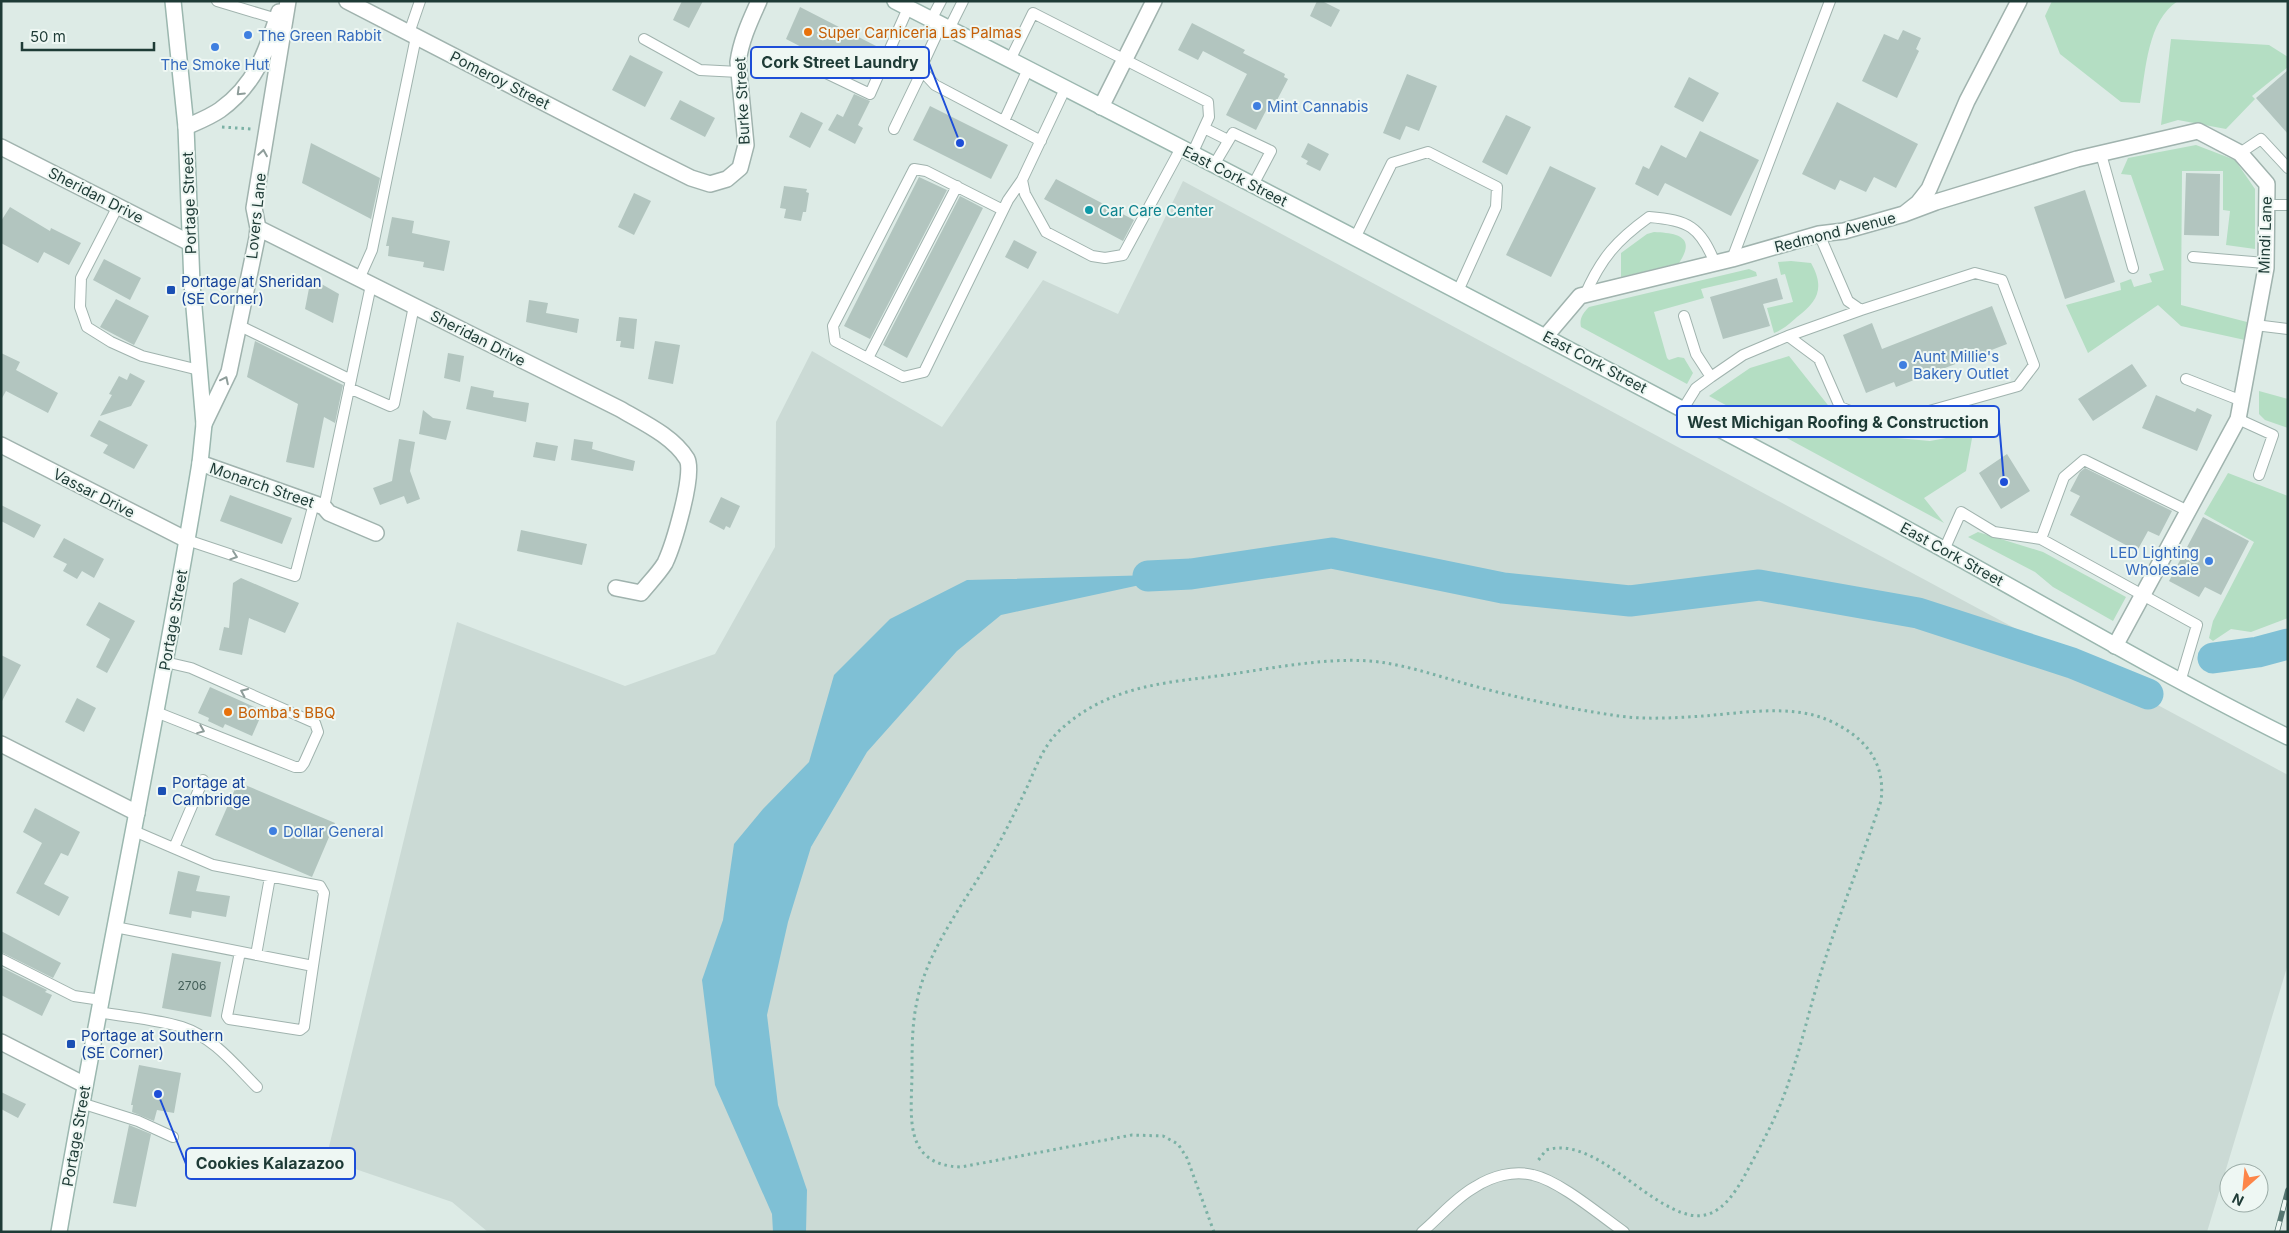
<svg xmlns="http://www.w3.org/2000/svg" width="2289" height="1233" viewBox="0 0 2289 1233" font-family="Inter,sans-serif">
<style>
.built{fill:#cbdad5}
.green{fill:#b4dec3}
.water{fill:#7fc0d5}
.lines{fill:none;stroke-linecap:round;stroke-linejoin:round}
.river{stroke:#7fc0d5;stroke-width:31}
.building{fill:#b2c5bf}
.lane-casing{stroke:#a0b3ae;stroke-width:12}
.street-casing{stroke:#a0b3ae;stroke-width:18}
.secondary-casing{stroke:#9bb7af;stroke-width:18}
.path{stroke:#7bb1a5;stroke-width:3;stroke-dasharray:2.5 4;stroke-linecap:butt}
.lane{stroke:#fff;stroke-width:10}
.street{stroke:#fff;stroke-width:15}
.secondary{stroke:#fff;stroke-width:15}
.rail-casing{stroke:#577772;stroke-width:5.5}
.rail{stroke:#eef7f3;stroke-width:4;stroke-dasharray:11;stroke-linecap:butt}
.oneway{stroke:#8e9d9a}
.food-dot{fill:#e8710a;stroke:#eef7f3;stroke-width:2}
.shop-dot{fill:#3f7fe0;stroke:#eef7f3;stroke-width:2}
.culture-dot{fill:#0f9aa8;stroke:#eef7f3;stroke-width:2}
.transit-dot{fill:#1a4fb4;stroke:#eef7f3;stroke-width:2}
.labels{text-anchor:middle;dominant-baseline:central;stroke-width:4;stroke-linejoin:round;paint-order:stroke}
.number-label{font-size:12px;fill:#435e58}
.food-label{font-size:15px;fill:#c56008;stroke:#eef7f3;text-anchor:start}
.shop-label{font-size:15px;fill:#366cbe;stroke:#eef7f3;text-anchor:start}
.street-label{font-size:15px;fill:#1e3b36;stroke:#eef7f3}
.culture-label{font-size:15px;fill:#0d838f;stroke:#eef7f3;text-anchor:start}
.transit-label{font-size:15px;fill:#164399;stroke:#eef7f3;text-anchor:start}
.leader{fill:none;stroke:#1d4ed8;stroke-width:2}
.callout-dot{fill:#1d4ed8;stroke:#eef7f3;stroke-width:2}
.callout{fill:#eef7f3;stroke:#1d4ed8;stroke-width:2}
.callout-label{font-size:16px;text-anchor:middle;font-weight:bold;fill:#1e3b36}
</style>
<rect width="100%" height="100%" fill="#ddebe6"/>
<path class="built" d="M1183,181l1105,594v189l-81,268h-1719l-36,-30 -126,-43 131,-537 168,64 90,-32 60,-107 1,-125 36,-71 130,76 101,-147 75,34z"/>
<path class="green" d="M2052,1h126c-31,20 -32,69 -38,102l-19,-1 -61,-48 -15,-38z
M2171,39l98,6 19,12v10l-36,29 3,3 -29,30 -48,-9 -17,5z
M2196,145l39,15 20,29v60l-29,-4 4,-34 -7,-1v-39h-41l-1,134 66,17 -2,18 -64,-14 -23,-21 -70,48 -22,-48 55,-15 -1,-7 11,-4 3,8 18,-5 -3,-8 15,-4 -33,-95 -10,-1 7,-16z
M1654,232c22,1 43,4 25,31l-58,14v-24l26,-19z
M1791,261l20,2c14,25 7,38 -14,54 -8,7 -13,12 -23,16l-7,-25 26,-6 -8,-28 -4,1 -3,-13z
M1749,269l7,3 1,4 -56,13 3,9 -50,14 13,46 2,2 9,-3 6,1 9,15 -6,11 -106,-57c-2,-8 2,-14 8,-20z
M1789,356l46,58 40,22 55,5 43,-8 -7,38 -42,27 20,25 -235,-127 41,-28z
M2259,391l29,8v29l-23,-8 -6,-6z
M2228,473l60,23v122l-37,14 -20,-3 -18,12 -4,-3 4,-17 41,-79 -50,-28z
M1978,532l65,20 83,45 -13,24 -60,-34 -18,-15 -67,-35z"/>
<path class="water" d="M1191,574l-190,41 -44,36 -90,101 -56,95 -23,75 -21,93 11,90 29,85 -1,42h-33l-1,-18 -57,-129 -13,-105 21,-60 11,-76 29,-35 46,-47 25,-87 56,-56 77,-39z"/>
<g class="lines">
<path class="river" d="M1148,576l43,-2 141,-21 171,35 127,13 129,-16 159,28 154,50 76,31
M2213,658l45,-6 30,-8"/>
</g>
<path class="building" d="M682,1h21l-14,27 -16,-8z
M1317,1h5l18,9 -9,17 -21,-11z
M800,7l78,40 -9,20 -21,-10 -6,11 -56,-29z
M1192,23l53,27 -2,3 42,21 -1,3 4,2 -12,23 -4,-3 -16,31 -30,-15 21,-41 -44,-23 -5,9 -20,-10z
M1903,30l18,8 -5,11 3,2 -22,47 -35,-17 22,-47 14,6z
M630,55l33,17 -18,35 -33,-17z
M2288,70v64l-32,-36z
M1407,74l30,12 -18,45 -13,-5 -6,14 -17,-7z
M1689,77l30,16 -16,29 -29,-15z
M854,94l16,7 -12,24 5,3 -8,16 -27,-14 9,-16 6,3z
M680,100l35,18 -10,19 -35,-18z
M1837,102l81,42 -22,44 -22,-11 -8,15 -26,-12 -5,10 -33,-16z
M930,106l78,39 -17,34 -78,-39z
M801,112l22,11 -13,25 -21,-11z
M1506,115l25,12 -24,48 -25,-13z
M1700,131l59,29 -28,56 -66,-33 -7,13 -23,-12 8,-18 6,3 12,-24 25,13z
M311,143l69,35 -9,41 -69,-36z
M1308,143l21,11 -9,17 -14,-7 2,-3 -7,-4z
M1550,166l46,22 -45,89 -45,-22z
M2186,173l34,1 -1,62 -35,-1z
M919,177l28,13 -77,149 -26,-13z
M1056,179l78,41 -11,21 -79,-42z
M784,186l23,3 -1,3 3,1 -3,19h-3l-2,9 -17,-3 2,-9 -6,-1z
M2085,190l30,92 -50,17 -31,-92z
M634,193l17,8 -17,34 -16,-8z
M960,196l23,12 -76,150 -24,-13z
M10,207l40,24 1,-3 30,15 -12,22 -25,-13 -6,11 -37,-20v-22z
M392,217l22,4 -2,12 38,8 -6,30 -21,-4 1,-5 -36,-6 1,-10h-3z
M1014,240l23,12 -9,17 -23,-12z
M104,259l37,19 -11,22 -37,-20z
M311,278l28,16 -6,29 -28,-14z
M1777,278l6,21 -20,5 7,22 -47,13 -13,-42z
M116,299l33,17 -15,29 -34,-18z
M529,300l19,3 -2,10 33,6 -2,14 -51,-11z
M1992,306l15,38 -111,43 -2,-5 -28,11 -23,-58 29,-12 10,26z
M619,317l18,2 -3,30 -14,-2 1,-6h-5z
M255,341l88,44 -8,38 -11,-6 -10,51 -28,-6 12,-58 -51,-27z
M655,341l25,4 -7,39 -25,-5z
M1,353l19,9 -4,8 42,23 -10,20 -42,-22 -5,9z
M448,353l16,3 -4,26 -16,-4z
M2132,364l15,22 -54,35 -15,-22z
M130,373l15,8 -14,25 -31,10 12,-21 -3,-1 10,-18 8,4z
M471,386l23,5 -1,6 36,6 -3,19 -60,-13z
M2156,395l39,17 2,-4 15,7 -15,36 -55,-23z
M423,410l10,8 18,3 -5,19 -27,-6z
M99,420l49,25 -14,24 -31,-16 5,-8 -18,-9z
M399,439l16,3 -5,29 10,28 -13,5 -3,-8 -24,9 -7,-17 19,-7z
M574,439l19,3 -1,7 43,12 -2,10 -62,-11z
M536,442l22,4 -3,15 -22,-4z
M2007,454l23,37 -29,18 -22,-36z
M2085,468l87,43 -13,25 -11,-5 -11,20 -67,-36 10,-19 -10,-5 10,-19z
M230,495l62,23 -10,26 -62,-23z
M721,497l19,9 -10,22 -4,-2 -2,4 -15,-8z
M1,505l40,20 -7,13 -33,-17z
M2203,517l46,24 -28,54 -16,-8 -6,10 -30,-16z
M521,530l66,14 -5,21 -65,-14z
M64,538l40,21 -10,19 -12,-7 -5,8 -14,-8 4,-7 -14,-7z
M241,578l58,25 -14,30 -36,-15 -7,37 -23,-5 5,-23 5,1 4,-45z
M99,602l36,19 -28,52 -11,-6 14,-28 -24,-14z
M1,655l20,10 -20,38z
M210,687l53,24 -11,25 -27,-12 -2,4 -15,-7 1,-3 -11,-5z
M77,698l19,10 -12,24 -19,-10z
M238,782l97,41 -23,54 -97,-42z
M35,808l45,24 -12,24 -7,-3 -17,31 25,13 -10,19 -43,-23 26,-50 -19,-11z
M178,871l22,5 -4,15 34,5 -4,21 -34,-6 -1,7 -22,-4z
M1,931l60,32 -8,15 -52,-26z
M172,953l49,9 -10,55 -49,-9z
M1,967l46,23 -2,2 7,3 -10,21 -41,-21z
M139,1065l42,8 -7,40 -17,-3 -3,11 -22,-9 1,-7h-2z
M1,1092l25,12 -8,14 -17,-9z
M129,1125l22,9 -15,73 -23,-4z"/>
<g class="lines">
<g class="lane-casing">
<path id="lane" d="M217,1l60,18
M931,20l10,-19
M941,25l-19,41v5l13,14 106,56
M949,29l14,-28
M409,33l11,-32
M644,39l56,31 39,2
M1010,60l23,-47 175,89 1,15 -17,37
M826,73l44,21 38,-86
M1065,89l-43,91 3,14 21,38 46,24 13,2 18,-3 58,-107
M1004,121l24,-52
M1204,128l24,12
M894,129l28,-58
M2240,153l21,-14 27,29
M2101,154l32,114
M1214,165l19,-32 38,18 -18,34
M2266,205h22
M118,206l-37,72 -1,29 7,20 24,15 31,14 57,14
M1003,210l-77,-39 -12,-2 -81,157 2,15 68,36 21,-5 84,-172 14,-20
M1355,238l37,-75 36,-11 69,35 -1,20 -38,84
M2193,257l72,6
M1732,259l98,-258
M359,279l13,-29 44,-213
M1585,295c16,-37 32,-55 64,-78 40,3 51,10 66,46
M1684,316l12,38 15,23
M238,325l113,55
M2255,325l33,4
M1788,336l73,-26
M868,358l89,-172
M2186,379l56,22
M349,388l41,18 4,-2 20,-98
M1683,409l13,-21 15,-11 32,-22 45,-19 31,23 21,48 43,17 135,-38 16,-21 -32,-85 -27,-7 -114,37 -13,-9 -29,-67
M2238,419l35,16 -14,40
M324,507l47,-222
M2041,539l23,-62 20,-17 104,51
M187,540l108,36 19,-73
M1944,550l17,-38 33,20 47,7 156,86 -17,57
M156,712l139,55h6l3,-4 14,-31 -3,-9 -124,-55 -26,-6
M174,848l29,-68
M115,927l198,39 11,-73 -4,-7 -107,-21 -79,-34
M240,952l-13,64 2,3 71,11 4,-3 9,-61
M256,955l14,-78
M1,959l73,37 27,4
M99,1012c27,5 57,7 83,15 31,10 53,38 75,60
M81,1103l57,18 35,16
M1422,1232c18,-15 33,-34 53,-45 17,-11 39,-17 58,-12 27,6 68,41 91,57"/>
</g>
<g class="street-casing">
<path id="street" d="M347,1l306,158 38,19 19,6 17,-5 13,-11 6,-23 -8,-83c3,-22 12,-41 21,-61
M1101,107l53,-106
M186,127c11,-5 24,-10 34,-17 36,-26 46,-58 59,-98
M1,147l189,96
M1904,214l32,-12 141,-43 121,-28 42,22 27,31 -1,84 -28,151 -123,227
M258,228l362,181c22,13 53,27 67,50 8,15 -14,87 -22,104 -6,10 -16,20 -24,30l-25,-5
M1546,336l34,-40 152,-37 87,-25 25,-3 60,-17 14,-11 11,-14 38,-88 52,-100
M204,424l25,-52 28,-134 1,-10 -4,-20 34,-207
M1,445l186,95
M200,463l124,44 5,6 47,20
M1,744l136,69
M1,1042l84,43"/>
</g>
<g class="secondary-casing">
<path id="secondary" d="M895,1c322,164 643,331 962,501 144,77 284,162 431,235
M59,1232c44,-257 99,-512 141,-769l4,-39 -12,-140 -6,-157 -13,-126"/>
</g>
<path class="path" d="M222,127l29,2
M1214,1232l-27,-74 -9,-14 -15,-8 -31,-1 -171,32c-60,-2 -49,-53 -49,-96 0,-23 0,-47 5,-70 11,-54 50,-101 77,-149 13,-23 24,-46 35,-69 7,-17 15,-36 27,-49 15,-15 33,-27 52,-35 39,-17 83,-19 124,-25 47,-7 108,-19 154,-11 30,5 58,15 88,23 45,12 91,22 138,29 29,5 61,3 91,1 40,-3 87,-12 125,4 36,16 58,41 53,81 -19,57 -41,111 -59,168 -12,37 -20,75 -33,112 -9,28 -22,53 -36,79 -13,24 -30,62 -63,55 -46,-10 -96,-80 -144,-65l-9,12"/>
<use href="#lane" class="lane"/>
<use href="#street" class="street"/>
<use href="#secondary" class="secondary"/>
<g class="rail-casing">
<path id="rail" d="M2277,1232l11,-42"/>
</g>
<use href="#rail" class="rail"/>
</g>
<defs><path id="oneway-chevron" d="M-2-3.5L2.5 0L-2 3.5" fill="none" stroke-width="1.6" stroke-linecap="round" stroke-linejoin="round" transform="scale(1.25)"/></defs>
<g class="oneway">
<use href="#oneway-chevron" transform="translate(240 92) rotate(136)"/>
<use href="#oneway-chevron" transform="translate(263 153) rotate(-81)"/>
<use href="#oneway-chevron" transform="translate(225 380) rotate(-64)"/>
<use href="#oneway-chevron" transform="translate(234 556) rotate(19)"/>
<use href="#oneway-chevron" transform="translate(244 692) rotate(-156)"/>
<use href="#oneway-chevron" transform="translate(201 730) rotate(22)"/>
</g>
<g class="food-dot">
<circle cx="808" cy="32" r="5"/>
<circle cx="228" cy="712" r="5"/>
</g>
<g class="shop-dot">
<circle cx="248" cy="35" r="5"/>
<circle cx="215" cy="47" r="5"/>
<circle cx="1257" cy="106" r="5"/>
<circle cx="1903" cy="365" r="5"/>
<circle cx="2209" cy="561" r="5"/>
<circle cx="273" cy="831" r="5"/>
</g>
<circle class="culture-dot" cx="1089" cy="210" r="5"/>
<g class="transit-dot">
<rect x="166" y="285" width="10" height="10" rx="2.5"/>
<rect x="157" y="786" width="10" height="10" rx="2.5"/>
<rect x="66" y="1039" width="10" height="10" rx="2.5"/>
</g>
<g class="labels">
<g class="number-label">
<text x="192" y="985">2706</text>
</g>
<g class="food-label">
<text x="818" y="32">Super Carniceria Las Palmas</text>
<text x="238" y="712">Bomba's BBQ</text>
</g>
<g class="shop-label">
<text x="258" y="35">The Green Rabbit</text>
<text x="215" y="64" text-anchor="middle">The Smoke Hut</text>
<text x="1267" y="106">Mint Cannabis</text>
<text x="1913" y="356">Aunt Millie's<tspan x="1913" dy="17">Bakery Outlet</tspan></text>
<text x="2199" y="552" text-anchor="end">LED Lighting<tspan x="2199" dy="17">Wholesale</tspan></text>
<text x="283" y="831">Dollar General</text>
</g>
<g class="street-label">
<text transform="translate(500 80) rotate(27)">Pomeroy Street</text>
<text transform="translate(742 101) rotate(-93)">Burke Street</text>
<text transform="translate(1235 176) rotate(27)">East Cork Street</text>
<text transform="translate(96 195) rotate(27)">Sheridan Drive</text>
<text transform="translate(189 203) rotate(-92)">Portage Street</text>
<text transform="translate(256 216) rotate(-84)">Lovers Lane</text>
<text transform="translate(1835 232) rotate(-14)">Redmond Avenue</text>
<text transform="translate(2265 235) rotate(-88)">Mindi Lane</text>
<text transform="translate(478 338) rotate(27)">Sheridan Drive</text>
<text transform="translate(1595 362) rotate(28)">East Cork Street</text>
<text transform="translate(262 485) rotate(19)">Monarch Street</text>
<text transform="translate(94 493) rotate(27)">Vassar Drive</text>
<text transform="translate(1952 554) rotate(29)">East Cork Street</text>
<text transform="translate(173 620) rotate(-80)">Portage Street</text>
<text transform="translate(76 1136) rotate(-80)">Portage Street</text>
</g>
<g class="culture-label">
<text x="1099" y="210">Car Care Center</text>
</g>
<g class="transit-label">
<text x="181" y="281">Portage at Sheridan<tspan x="181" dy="17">(SE Corner)</tspan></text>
<text x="172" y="782">Portage at<tspan x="172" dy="17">Cambridge</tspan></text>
<text x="81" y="1035">Portage at Southern<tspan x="81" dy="17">(SE Corner)</tspan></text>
</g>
</g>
<path class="leader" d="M960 143L929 63M2004 482L1999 422M158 1094L186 1164"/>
<g class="callout-dot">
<circle cx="960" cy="143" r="5"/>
<circle cx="2004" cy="482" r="5"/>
<circle cx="158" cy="1094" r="5"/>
</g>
<g class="callout">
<rect x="751" y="47" width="178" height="31" rx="5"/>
<rect x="1677" y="406" width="322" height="31" rx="5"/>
<rect x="186" y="1148" width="169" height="31" rx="5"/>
</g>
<g class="callout-label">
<text x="840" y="68">Cork Street Laundry</text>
<text x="1838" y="428">West Michigan Roofing &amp; Construction</text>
<text x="270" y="1169">Cookies Kalazazoo</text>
</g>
<rect width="2289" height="1233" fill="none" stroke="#1e3b36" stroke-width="5"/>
<g transform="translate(2244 1188) rotate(207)"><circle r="24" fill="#eef7f3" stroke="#9baca7"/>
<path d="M0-4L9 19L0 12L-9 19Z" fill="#fd8548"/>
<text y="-8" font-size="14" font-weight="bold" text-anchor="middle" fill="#1e3b36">N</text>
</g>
<path d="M22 42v8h132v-8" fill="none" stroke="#1e3b36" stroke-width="2.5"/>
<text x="30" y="42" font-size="15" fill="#1e3b36" stroke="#eef7f3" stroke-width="4" paint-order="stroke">50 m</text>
</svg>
